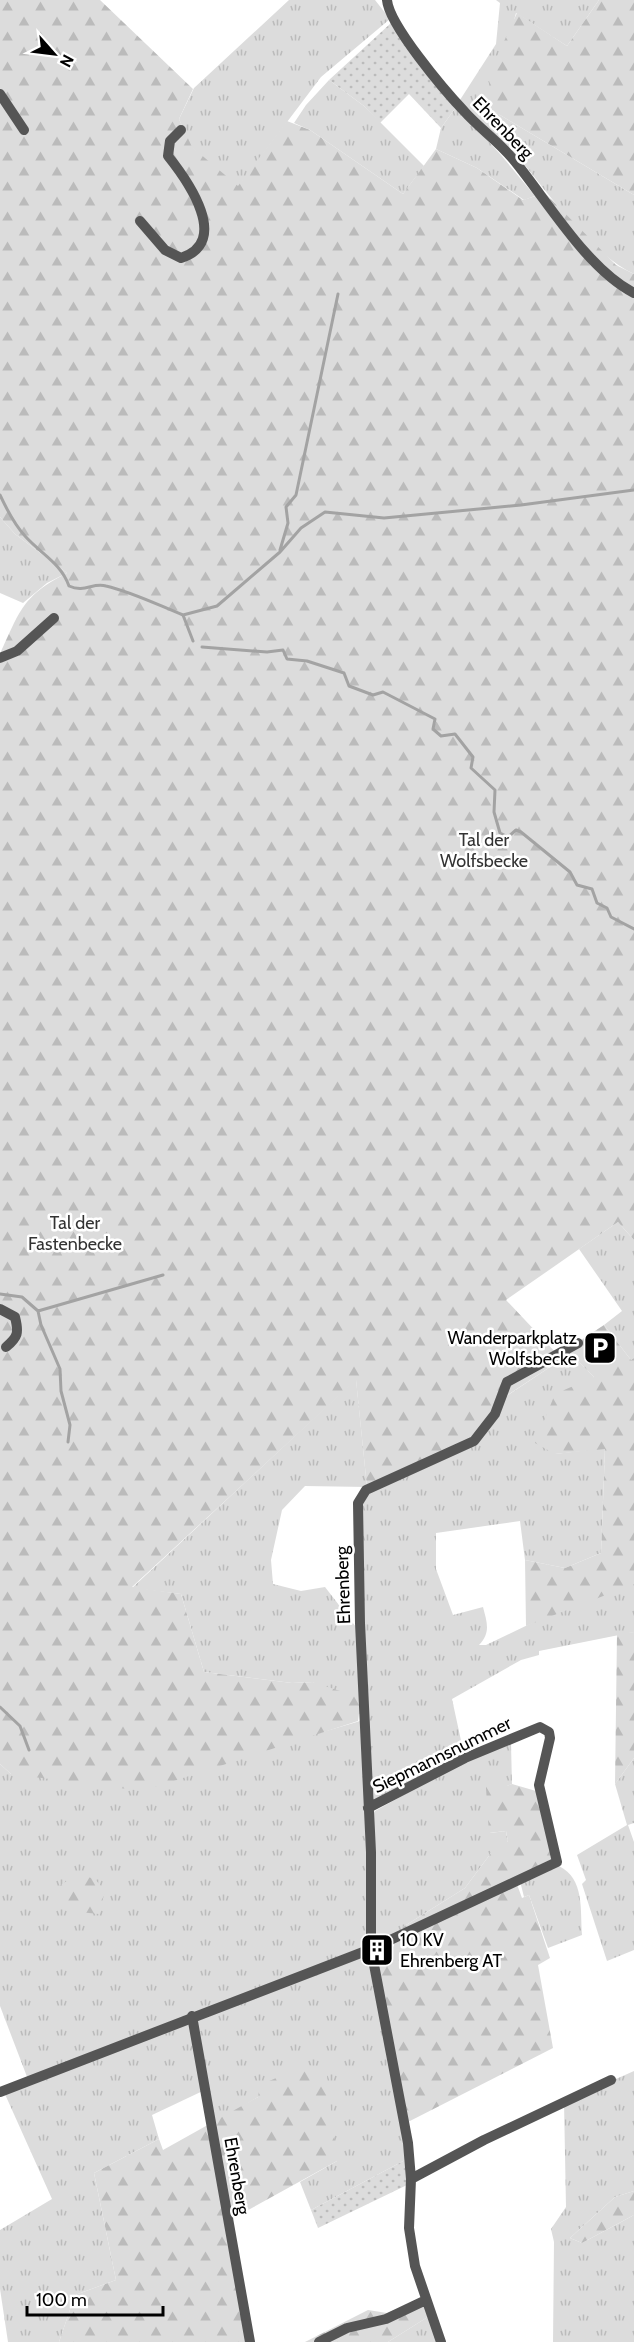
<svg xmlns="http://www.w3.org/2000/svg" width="634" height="2342" viewBox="0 0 634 2342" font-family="Cabin,sans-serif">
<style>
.grass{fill:url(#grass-tufts)}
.forest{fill:url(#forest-firs)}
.garden{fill:url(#garden-dots)}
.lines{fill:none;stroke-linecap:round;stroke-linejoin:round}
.stream{stroke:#a3a3a3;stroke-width:3}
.minor{stroke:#555;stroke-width:10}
.labels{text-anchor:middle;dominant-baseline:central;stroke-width:5;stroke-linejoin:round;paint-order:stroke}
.street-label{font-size:18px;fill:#000;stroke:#fff}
.park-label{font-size:18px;fill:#333;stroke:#fff}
.poi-label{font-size:18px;fill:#000;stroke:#fff;text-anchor:end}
</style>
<defs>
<pattern id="grass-tufts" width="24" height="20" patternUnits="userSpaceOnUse" patternTransform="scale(1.5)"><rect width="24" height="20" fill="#dcdcdc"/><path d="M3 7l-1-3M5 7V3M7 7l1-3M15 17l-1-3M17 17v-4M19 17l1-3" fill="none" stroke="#bbb"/></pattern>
<pattern id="forest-firs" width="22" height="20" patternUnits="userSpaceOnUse" patternTransform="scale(1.5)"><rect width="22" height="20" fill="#dcdcdc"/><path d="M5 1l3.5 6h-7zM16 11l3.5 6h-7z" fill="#bbb"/></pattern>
<pattern id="garden-dots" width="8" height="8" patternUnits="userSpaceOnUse" patternTransform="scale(1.5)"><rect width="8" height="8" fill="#dcdcdc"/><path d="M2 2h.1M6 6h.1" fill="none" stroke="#bbb" stroke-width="1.8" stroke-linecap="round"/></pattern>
</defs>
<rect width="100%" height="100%" fill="#fff"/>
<path class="grass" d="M289,0h86l15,19 -69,58 -83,110 -47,-40 -12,-28 15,-31z
M496,0h103l-32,46 -51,-33 -26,96 144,86v79c-44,-21 -83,-77 -114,-115 -17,-20 -42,-37 -62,-56l38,-59 4,-41z
M329,80l35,26 60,60 -21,28 -93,-64 -16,-7 12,-18z
M456,107l45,48 34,41 -11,4 -47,-32 -41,-19 5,-21z
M0,517l15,17 52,39 -20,10 -24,20 -23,-10z
M618,1222l16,18v118l-3,2 -27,-35 18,-14 -43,-62z
M559,1361h19l16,16 -39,77 50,-6 -4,105 -36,15 -40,-8 -5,-39 -84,12v36l17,46 30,-8c4,16 8,25 -4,38h7l50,-24 98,-38v49l-95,19v4l-18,5 -69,39 13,60 -97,53 3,138 36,209 -96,51 -11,-28 37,-21 -79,-64 -45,27 -6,-35 -55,26 7,24 -65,34 22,107 -41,15 -16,47h-51l-8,-53v-59l52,-31 -48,-107 25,-10 -29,-76v-242l11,10 274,-31 82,-24 -54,-37 -21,1 -88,-11 -23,-78 -49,-6 224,-209 11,108 -62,-1 -23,24 -11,50 2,24 28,7 24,-4 31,40 4,-117 13,-25z
M511,1744l1,40 -5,2 -17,47 16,-2 2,12 -17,10 -26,35 -62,39v3l-28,12 -3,-125 3,-6 91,-51z
M634,1758v65l-6,2 6,17v108l-27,11 -25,-77 4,-4 -9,-25 50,-30 -12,-41z
M559,1866c26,13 21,44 23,69l-34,13 -19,-53 -5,2 -4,-16z
M634,2071v120l-19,6 -45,41 12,5 52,-28v127h-81l1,-100 -3,-13 15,-22 -2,-105z
M434,2313l12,29h-58z"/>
<path class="forest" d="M0,0h100l93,89 -14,30 13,28 46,39 49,-65 23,9 93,64 33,-45 41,19 46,32 22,-7 71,72 18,9v966l-16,-18 -112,78 52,55 46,-30 27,35 3,-2v226l-108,42 -1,-66 40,8 36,-15 4,-104 -50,5 -20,-11 20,-49 39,-17 -16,-16h-19l-59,39 -28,43 -105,44 -11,-107 -224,207 49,7 23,78 88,11 21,-1 48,16 -3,23 -215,70 -132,-17 -11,-10v-1110c20,-43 22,-58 67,-81l-52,-39 -15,-17z
M599,0h35v195l-144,-86 -1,-35 28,-61 50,33z
M634,1632v126l-19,26 2,-150z
M489,1779l17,7 6,-2 24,7 18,69 -39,19 7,19 7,-3 21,63 -12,7 15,83 -147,75 -31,-165 19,-12 -1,-6 9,-4 1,-9 62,-39 26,-35 -1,-6 18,-5 -2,-11 -17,2 -3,-45z
M78,1874l17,5 10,12 -6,23 -20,-2 -18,-15 -2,-11z
M306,2065l20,3 11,93 -105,58 20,123h-193l16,-47 41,-15 -22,-107 65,-34 4,11 95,-53 2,-12z
M634,2191v24l-52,28 -12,-5 45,-41z
M424,2298l10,15 -46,29h-83l63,-32 19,3z"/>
<path class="garden" d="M391,23l65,84 -15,21 -32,-34 -29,29 -16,-17 -35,-26z
M407,2159v26l-89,43 -7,-18z"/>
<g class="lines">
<path class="stream" d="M0,495c7,15 14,29 25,41 16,18 36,27 44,50 16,7 24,-4 37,0 26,6 52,19 77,29l10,26
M280,550l8,-27 -2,-16 10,-12 42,-201
M183,615l34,-9 63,-54 21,-24 24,-16 59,6 137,-13 113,-15
M202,647l65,5 16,-2 4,9 20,2 37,12 5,13 24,9 10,-3 52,27 -2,10 8,7 14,-2 18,23 -2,11 24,22 -1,22 6,21 8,4 8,-7 5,2 49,40 7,13 15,4 5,14 10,5 4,9 23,12
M0,1294l22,3 16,14 125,-36
M38,1311l3,14 19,44 1,22 9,34 -2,17
M0,1707l20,19 9,24"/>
<path class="minor" d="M387,0c2,25 58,91 77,111 15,17 34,30 49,48 34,41 73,109 121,134
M0,94l24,36
M140,221l25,29 16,8c50,-16 7,-77 -13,-102l2,-15 11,-11
M0,658l17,-7 37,-33
M0,1309l15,8c4,16 3,20 -9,30
M192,2016l58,326
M0,2092l371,-143 186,-87 -18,-77 11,-47 -1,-6 -9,-5 -75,31 -97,50
M411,2179l73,-39 127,-60
M319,2342l28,-14 39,-9 40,-19
M441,2342l-26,-76 -6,-38 2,-49 -3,-36 -37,-194v-97l-11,-229 -2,-120 8,-13 108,-49 21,-27 12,-32 71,-39"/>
</g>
<defs>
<g id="parking-square" transform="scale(1.725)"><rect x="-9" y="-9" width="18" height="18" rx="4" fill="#000" stroke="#fff"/><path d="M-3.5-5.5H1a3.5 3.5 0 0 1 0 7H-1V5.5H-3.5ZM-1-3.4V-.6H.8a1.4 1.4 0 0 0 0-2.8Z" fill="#fff"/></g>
<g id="building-square" transform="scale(1.725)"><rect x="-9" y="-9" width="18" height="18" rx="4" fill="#000" stroke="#fff"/><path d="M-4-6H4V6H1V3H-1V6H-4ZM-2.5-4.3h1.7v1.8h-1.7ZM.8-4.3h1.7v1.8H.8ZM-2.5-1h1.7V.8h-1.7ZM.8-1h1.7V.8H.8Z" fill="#fff"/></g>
</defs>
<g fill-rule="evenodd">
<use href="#parking-square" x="600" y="1348"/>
<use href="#building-square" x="377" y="1950"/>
</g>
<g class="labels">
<g class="street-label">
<text transform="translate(503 128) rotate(46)">Ehrenberg</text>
<text transform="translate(343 1585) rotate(-92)">Ehrenberg</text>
<text transform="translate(442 1755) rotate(-26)">Siepmannsnummer</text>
<text transform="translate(237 2176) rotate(80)">Ehrenberg</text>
</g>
<g class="park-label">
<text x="484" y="840">Tal der<tspan x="484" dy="21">Wolfsbecke</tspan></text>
<text x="75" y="1223">Tal der<tspan x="75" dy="21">Fastenbecke</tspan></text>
</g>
<g class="poi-label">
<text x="577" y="1338">Wanderparkplatz<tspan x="577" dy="21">Wolfsbecke</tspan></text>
<text x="400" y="1940" text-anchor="start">10 KV<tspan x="400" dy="21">Ehrenberg AT</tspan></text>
</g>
</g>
<g transform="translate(54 54) rotate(118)" stroke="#ffffff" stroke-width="4.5" paint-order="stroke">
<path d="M0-4.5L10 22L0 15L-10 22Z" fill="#000000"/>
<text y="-9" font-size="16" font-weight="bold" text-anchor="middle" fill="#000000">N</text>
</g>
<path d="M27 2306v9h136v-9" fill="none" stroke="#000000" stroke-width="3"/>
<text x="36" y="2306" font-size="18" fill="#000000" stroke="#ffffff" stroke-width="4.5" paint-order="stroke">100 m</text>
</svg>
